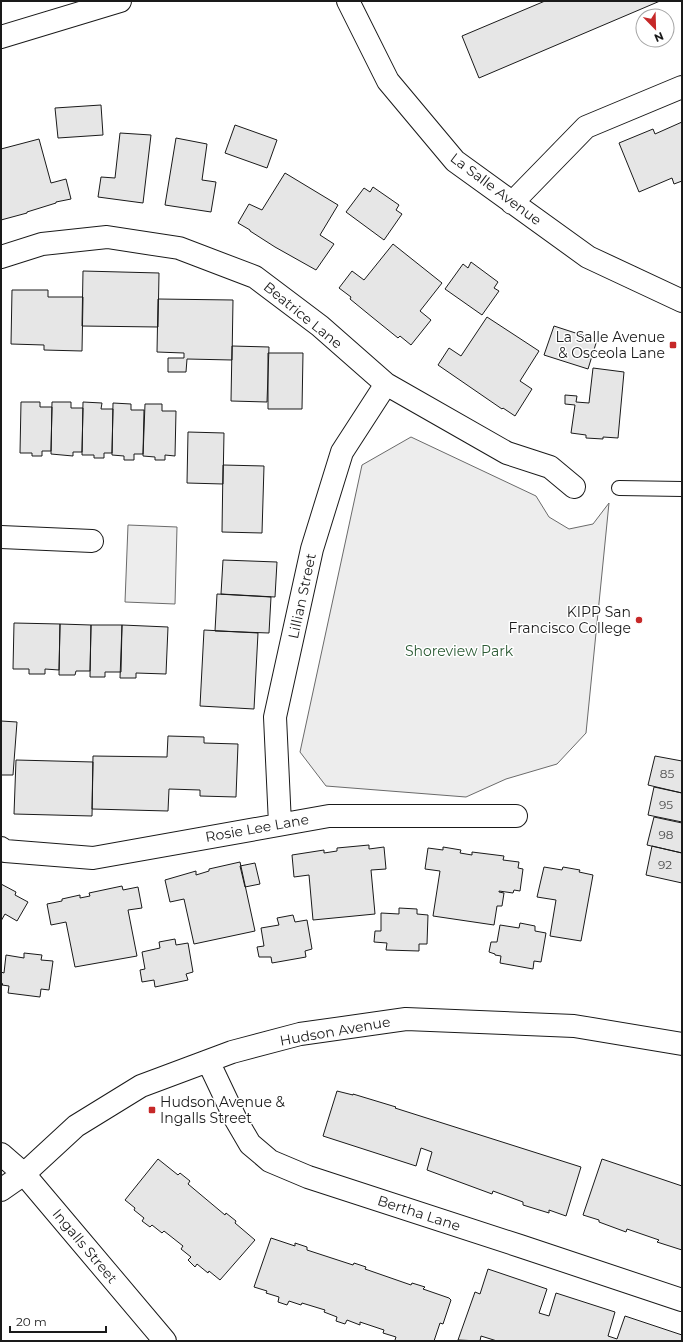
<svg xmlns="http://www.w3.org/2000/svg" width="683" height="1342" viewBox="0 0 683 1342" font-family="Montserrat,sans-serif">
<style>
.built{fill:#ededed;stroke:#6a6a6a}
.building{fill:#e6e6e6;stroke:#1a1a1a}
.lines{fill:none;stroke-linecap:round;stroke-linejoin:round}
.lane-casing{stroke:#1a1a1a;stroke-width:16}
.street-casing{stroke:#1a1a1a;stroke-width:24}
.lane{stroke:#fff;stroke-width:14}
.street{stroke:#fff;stroke-width:22}
.poi-dot{fill:#c62828;stroke:#fff;stroke-width:1.5}
.labels{text-anchor:middle;dominant-baseline:central;stroke-width:3;stroke-linejoin:round;paint-order:stroke}
.number-label{font-size:12px;fill:#4d4d4d}
.street-label{font-size:14px;fill:#1a1a1a;stroke:#fff}
.poi-label{font-size:14px;fill:#1a1a1a;stroke:#fff;text-anchor:end}
.park-label{font-size:14px;fill:#2b5a34;stroke:#fff}
</style>
<rect width="100%" height="100%" fill="#fff"/>
<path class="built" d="M411,437l125,59 13,21 20,12 24,-5 16,-21 -23,230 -29,31 -51,15 -40,18 -140,-11 -26,-34 62,-287z
M128,525l49,2 -2,77 -50,-2z"/>
<path class="building" d="M545,1h115l-181,77 -17,-42z
M101,105l2,30 -45,3 -3,-30z
M682,122v59l-8,3 -2,-6 -33,14 -20,-49 34,-14 2,5z
M235,125l42,15 -10,28 -42,-15z
M120,133l31,2 -8,68 -45,-6 3,-20 14,1z
M176,138l31,6 -5,36 14,2 -5,30 -46,-7z
M39,139l12,44 15,-4 5,20 -15,3v1l-29,9v1l-26,7v-71z
M285,173l53,32 -18,30 14,9 -18,26 -41,-23 -25,-16v-1l-12,-7 11,-19 13,6z
M373,187l26,18 -3,5 6,4 -18,26 -38,-28 18,-24 6,4z
M393,244l49,39 -22,28 11,9 -20,25 -11,-9 -2,2 -26,-21 -22,-18 1,-2 -12,-9 13,-17 12,9z
M471,262l27,20 -4,6 5,3 -17,24 -37,-26 18,-25 5,4z
M83,271l76,2 -1,54 -76,-1z
M12,290h36v7h35l-1,54 -38,-1v-5l-33,-1z
M158,299l75,1 -1,60 -45,-1 -1,13h-18v-14h16v-5l-27,-1z
M487,317l52,34 -19,30 12,8 -17,27 -12,-8 -1,1 -64,-44 11,-17 12,8z
M554,326l43,14 -9,29 -44,-14z
M232,346l37,1 -2,55 -36,-1z
M268,353h35l-1,56h-34z
M593,368l31,4 -6,66 -15,-1v2l-17,-1v-3l-15,-2 4,-28 -10,-1v-9l12,1 -1,6 13,1z
M21,402h19v5h12l-1,44h-9v5h-10v-3h-12z
M52,402h19v6h12l-1,44h-9v4l-22,-2z
M83,402l19,1 -1,6h12l-1,44h-8v5h-10v-3h-12z
M113,403l18,1v6h13l-1,44h-9v6h-10v-4l-12,-1z
M145,404h17v7h14l-1,45 -10,-1v5h-10v-3l-12,-1z
M188,432l36,1 -1,51 -36,-1z
M223,465l41,1 -2,67 -40,-1z
M223,560l54,2 -2,35 -54,-3z
M217,594l54,3 -2,36 -54,-2z
M14,623l46,1 -1,46 -14,-1v5h-16v-5h-16z
M60,624l31,1 -1,46h-14l-1,4h-16z
M91,625h31l-1,47h-16v5h-15z
M122,625l46,2 -2,47 -30,-1v5h-16z
M204,630l54,3 -4,76 -54,-3z
M1,721l16,1 -4,53h-12z
M168,736l36,1v6l34,1 -2,53 -36,-1v-6l-31,-1 -1,22 -76,-2 1,-53 74,1z
M655,756l27,5v32l-34,-8z
M16,760l77,2 -1,54 -78,-2z
M654,787l28,6v29l-34,-7z
M654,817l28,6v30l-35,-8z
M369,845v4l15,-2 2,22 -15,1 4,44 -62,6 -4,-45 -15,2 -2,-22 32,-5v3l13,-2v-3z
M652,846l30,7v30l-36,-8z
M443,847l18,3 -1,3 12,2v-3l32,4 -1,4 16,2 -1,6 5,1 -3,22 -6,-1 -1,3 -14,-2v1l5,1 -2,13h-5l-3,19 -61,-9 7,-45 -15,-2 3,-21 15,2z
M240,862l15,69 -61,13 -10,-45 -14,3 -5,-22 31,-9v4l13,-4v-2z
M255,863l5,21 -15,3 -5,-21z
M544,867l18,3 1,-3 17,3 -1,2 14,3 -12,66 -31,-5 6,-36 -19,-3z
M1,884l15,8 -1,3 13,7 -11,19 -12,-7 -4,7z
M122,886l1,4 15,-3 4,21 -14,2 9,46 -62,11 -9,-45 -15,3 -4,-21 15,-3v-2l18,-4v3l10,-2 -1,-3z
M399,908l18,1v5l11,1 -1,29h-8v7l-33,-1 1,-7 -13,-1 1,-11h6v-18l18,1z
M293,915l2,7 12,-2 5,29 -7,2 1,6 -34,6 -1,-6h-12l-2,-10 7,-1 -3,-18 18,-3 -2,-7z
M520,923l15,3v5l11,2 -5,29 -7,-1 -1,8 -33,-6 1,-7 -6,-1v-1l-6,-2 2,-10h6l3,-17 19,3z
M175,939l1,6 12,-2 5,29 -7,2 2,6 -33,7 -1,-7 -12,2 -2,-12 5,-1 -3,-17 18,-4 -1,-6z
M24,953l18,2 -1,5 12,1 -4,29 -8,-1 -1,8 -32,-4 1,-7 -7,-1 1,-1 -2,-1v-11l3,1 2,-18 18,3z
M337,1091l16,4v-1l43,13 -1,1 186,59 -15,49 -17,-6v3l-26,-8v-3l-30,-11 -1,3 -65,-24 5,-18 -11,-4 -5,18 -93,-30z
M158,1159l20,16 2,-2 10,8 -2,3 37,31 1,-2 10,8 -1,2 20,17 -35,40 -11,-9 -1,2 -11,-9 -2,3 -7,-7 3,-3 -10,-8 2,-3 -19,-15 -2,2 -10,-8 -2,2 -8,-6 2,-3 -10,-8 1,-2 -10,-8z
M602,1159l80,27v64l-25,-8 2,-2 -32,-11 -1,3 -27,-10v-2l-16,-5z
M271,1238l24,8v-3l12,4v3l46,15 1,-2 12,4 -1,2 46,16 1,-2 13,4 -2,2 26,9 2,2 -8,24 -3,-1 -6,18h-38l-1,-1 1,-3 -13,-4 1,-3 -24,-8v3l-13,-5 -2,4 -9,-3 1,-4 -13,-5 1,-2 -23,-7 -1,2 -12,-4 -2,4 -9,-3 1,-5 -13,-4 1,-2 -13,-4z
M488,1269l59,20 -8,24 10,3 7,-23 59,19 -7,24 9,3 8,-23 57,19v6h-185l-16,-5 -1,5 -22,-1 17,-48 5,2z"/>
<g class="lines">
<g class="lane-casing">
<path id="lane" d="M619,488l63,1"/>
</g>
<g class="street-casing">
<path id="street" d="M348,1l40,80 67,80 133,96 94,44
M1,37l119,-36
M512,203l74,-76 96,-40
M1,257l41,-13 65,-7 72,11 76,29 65,49 66,58 121,69 43,14 24,20
M1,537l91,4
M280,824l-5,-107 37,-168 30,-97 44,-68
M1,848l4,3 88,7 236,-42h187
M208,1061l28,59 14,24 20,17 38,16 212,69 162,54
M1,1154l23,20 141,167
M1,1190l23,-16 52,-48 65,-40 91,-34 68,-18 106,-15 168,7 108,18"/>
</g>
<use href="#lane" class="lane"/>
<use href="#street" class="street"/>
</g>
<g class="poi-dot">
<rect x="669" y="341" width="8" height="8" rx="2"/>
<circle cx="639" cy="620" r="4"/>
<rect x="148" y="1106" width="8" height="8" rx="2"/>
</g>
<g class="labels">
<g class="number-label">
<text x="667" y="773">85</text>
<text x="666" y="804">95</text>
<text x="666" y="834">98</text>
<text x="665" y="864">92</text>
</g>
<g class="street-label">
<text transform="translate(496 189) rotate(37)">La Salle Avenue</text>
<text transform="translate(303 315) rotate(39)">Beatrice Lane</text>
<text transform="translate(302 596) rotate(-78)">Lillian Street</text>
<text transform="translate(257 828) rotate(-10)">Rosie Lee Lane</text>
<text transform="translate(335 1031) rotate(-10)">Hudson Avenue</text>
<text transform="translate(419 1213) rotate(18)">Bertha Lane</text>
<text transform="translate(85 1246) rotate(50)">Ingalls Street</text>
</g>
<g class="poi-label">
<text x="665" y="337">La Salle Avenue<tspan x="665" dy="16">&amp; Osceola Lane</tspan></text>
<text x="631" y="612">KIPP San<tspan x="631" dy="16">Francisco College</tspan></text>
<text x="160" y="1102" text-anchor="start">Hudson Avenue &amp;<tspan x="160" dy="16">Ingalls Street</tspan></text>
</g>
<g class="park-label">
<text x="459" y="651">Shoreview Park</text>
</g>
</g>
<rect width="683" height="1342" fill="none" stroke="#1a1a1a" stroke-width="4"/>
<g transform="translate(655 28) rotate(157)"><circle r="19" fill="#ffffff" stroke="#a3a3a3"/>
<path d="M0-3L7 15L0 10L-7 15Z" fill="#c62828"/>
<text y="-6" font-size="11" font-weight="bold" text-anchor="middle" fill="#1a1a1a">N</text>
</g>
<path d="M10 1326v6h96v-6" fill="none" stroke="#1a1a1a" stroke-width="2"/>
<text x="16" y="1326" font-size="12" fill="#1a1a1a" stroke="#ffffff" stroke-width="3" paint-order="stroke">20 m</text>
</svg>
